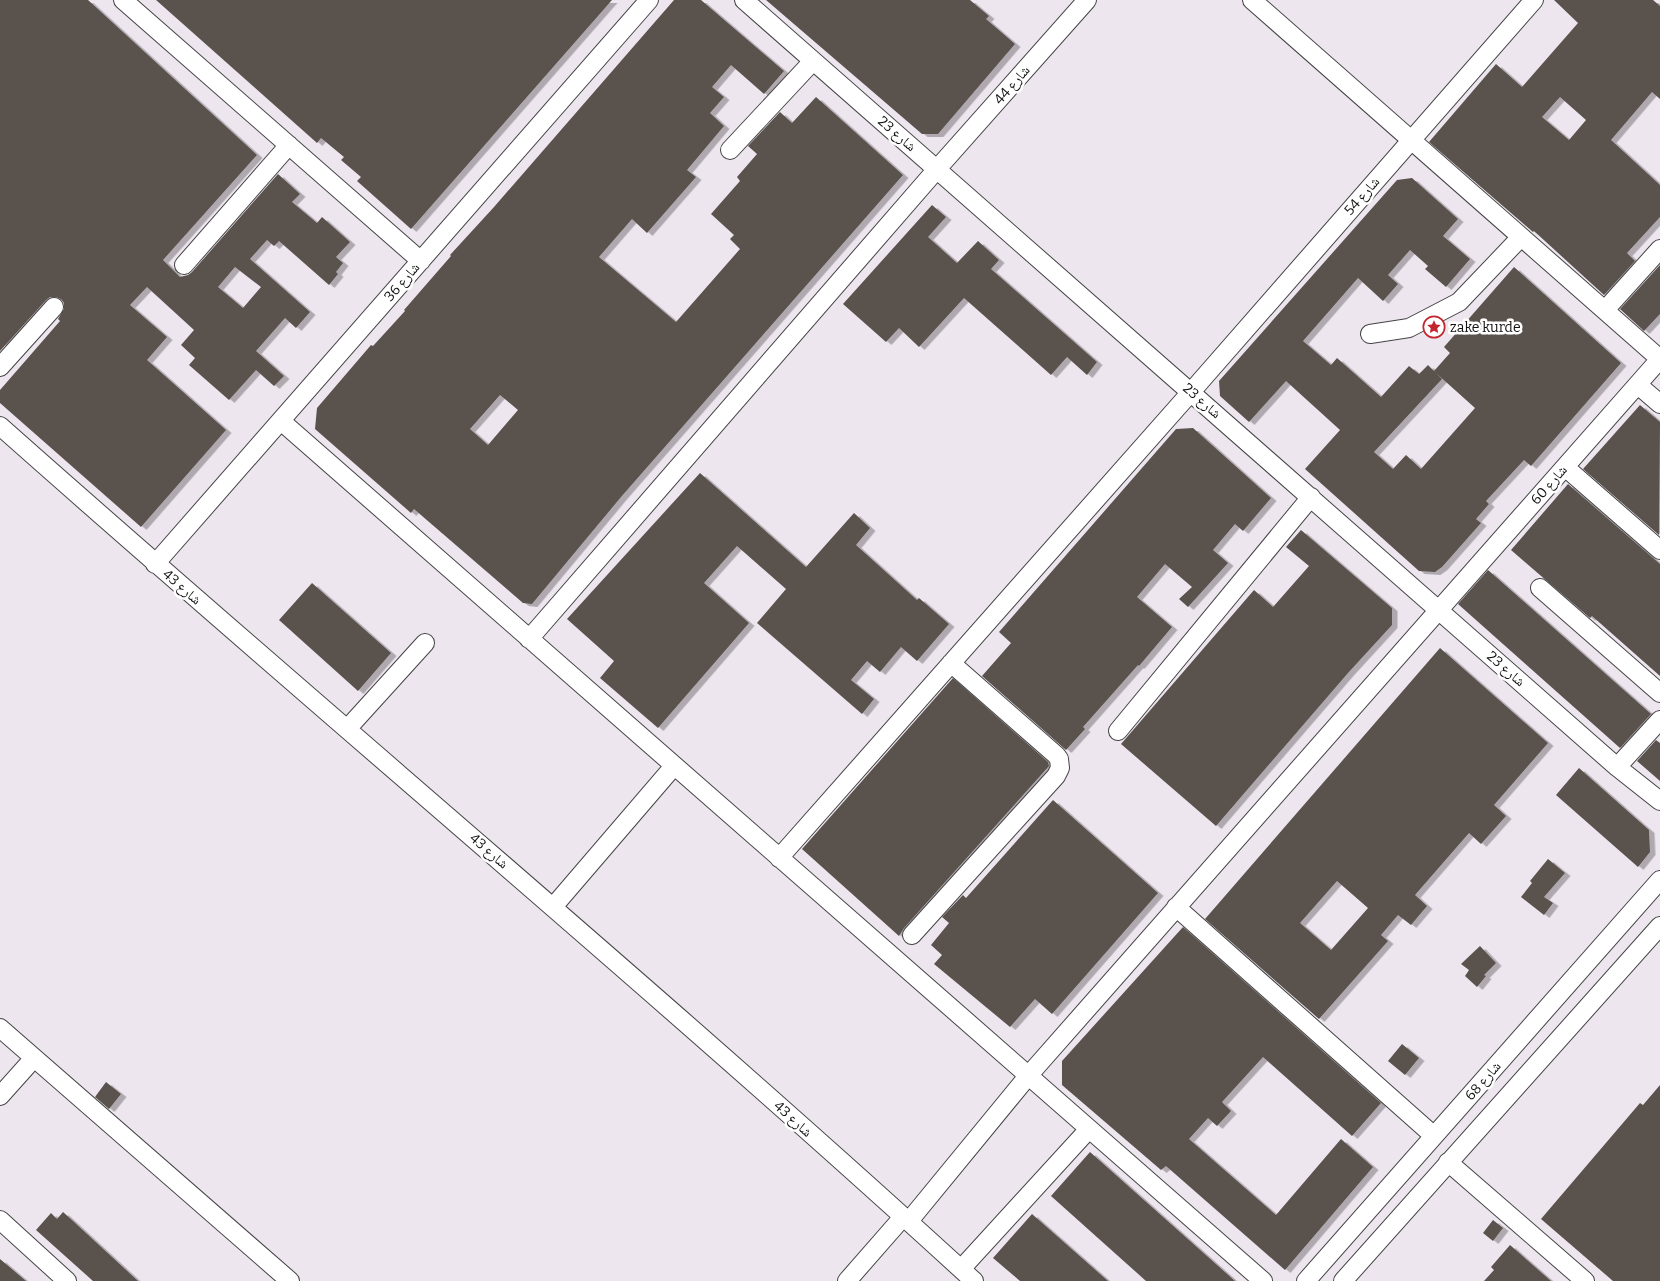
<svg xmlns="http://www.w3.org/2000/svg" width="1660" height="1281" viewBox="0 0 1660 1281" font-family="Bitter,'Noto Naskh Arabic',serif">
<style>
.industrial{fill:#eee6ef}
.building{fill:#5a524d;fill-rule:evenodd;filter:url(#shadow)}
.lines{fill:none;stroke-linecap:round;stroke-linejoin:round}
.minor-casing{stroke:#444;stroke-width:20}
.minor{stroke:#fff;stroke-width:18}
.labels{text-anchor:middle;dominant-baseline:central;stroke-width:5;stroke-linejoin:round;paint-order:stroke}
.street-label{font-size:14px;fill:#111;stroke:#fff}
.poi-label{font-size:14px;fill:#111;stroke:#fff;text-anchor:start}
</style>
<defs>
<filter id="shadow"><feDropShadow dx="5.5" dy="3" stdDeviation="0" flood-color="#0004"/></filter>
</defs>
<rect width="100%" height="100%" fill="#fffdf5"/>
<path class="industrial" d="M0,0h1660v1281h-1660z"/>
<path class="building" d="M0,0h88l169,155 -94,105 17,17 8,-2 4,-3 86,-98 22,20 -8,8 25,21 5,-6 28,25 -14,15 7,6 -7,9 2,2 -9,11 -50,-44 -5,5 -7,-6 -17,19 60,53 -14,16 -11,-10 -29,33 28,25 -10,10 -18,-16 -27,30 -40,-35 6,-7 -14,-13 13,-15 -47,-43 -17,18 37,32 -20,23 79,70 -85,97 -141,-124v-13l60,-69 -2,-2 6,-10v-6l-3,-4 -5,-2h-6l-4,3 -46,51zM235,267l26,20 -18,21 -25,-21z
M156,0h456l-201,229 -54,-48 4,-4 -20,-17 3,-3 -23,-19 -4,5z
M674,0h27l83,71 -20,23 -33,-29 -19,22 12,10 -14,16 14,13 -37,44 9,7 -49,56 -15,-14 -33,38 77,65 64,-73 -10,-10 4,-4 -23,-21 29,-33 -3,-4 20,-23 -9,-8 32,-34 12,11 24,-26 87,78 -282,322 -89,107 -9,-1 -109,-94 -3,4 -96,-84 2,-21 54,-63 2,1 32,-35 -1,-1 47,-54 -1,-1 44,-48zM500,395l18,15 -30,35 -18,-16z
M766,0h204l19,16 -3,3 29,25 -77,90h-16z
M1554,0h99l7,6v93l-8,-7 -41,48 49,45v32l-33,36 8,8 -31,34 -70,-64 -1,1 -104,-90 67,-78 26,23 56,-64zM1560,97l26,23 -17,20 -27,-23z
M1412,178l46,41 -15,17 27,23 -24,28 -21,-18 3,-3 -18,-16 -22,25 10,9 -15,17 -25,-23 -55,63 28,24 6,-7 44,39 28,-31 10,8 9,-9 6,6 16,-18 -6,-6 70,-80 107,96 -90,103 -7,-6 -38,41 3,3 -13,15 5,4 -39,44 -7,5 -16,-1 -114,-102 35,-39 -54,-49 -37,41 -29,-26 -1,-15 178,-201zM1436,373l39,35 -54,61 -15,-14 -13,14 -19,-17 68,-73z
M932,205l14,12 -18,20 29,26 21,-22 21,19 -8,9 106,93 -10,13 -20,-18 -16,18 -87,-77 -45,49 -20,-19 -13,14 -43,-38z
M1660,265v49l-16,17 -24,-22z
M1640,405l20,17 -1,113 -76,-66z
M1193,428l78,70 -28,33 -8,-7 -22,26 15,13 -40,44 -9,-8 13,-12 -27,-23 -28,33 35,30 -33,39 -1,-1 -55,62 2,2 -19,21 -84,-74 29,-33 -12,-11 177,-203z
M700,473l106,94 48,-54 16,15 -14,17 61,55 2,-2 30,26 -32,37 -16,-14 -21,25 -13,-11 -16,19 23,19 -12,15 -105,-91 29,-34 -49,-43 -33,37 45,40 -91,105 -58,-50 14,-17 -47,-42z
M1568,484l92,80v112l-68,-60 -2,2 -79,-68z
M1301,530l91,78v17l-44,48 -132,153 -95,-82 133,-154 19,17 36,-41 -23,-19z
M1488,570l163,144 -31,34 -162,-144z
M312,583l79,70 -33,38 -79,-71z
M1440,648l108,95 -54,62 12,11 -25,28 -12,-11 -54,62 12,11 -16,19 -13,-10 -17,20 7,6 -69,78 -114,-100zM1337,881l31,27 -37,42 -31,-27z
M953,678l95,84 1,4 -145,162 -5,8 -97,-87z
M1656,740l4,3v38l-23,-20z
M1579,768l70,62 1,22 -12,15 -82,-72z
M1053,800l105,93 -106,121 -17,-15 -25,28 -76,-63 8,-9 -11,-10 18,-22 -7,-6 21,-22 3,3z
M1548,859l17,14 -21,24 9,6 -9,12 -23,-18 11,-14 -2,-2z
M1183,927l198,176 -29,33 -89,-79 -41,45 9,9 -14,15 -9,-8 -19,21 87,76 65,-76 32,28 -88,103 -119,-104 -5,4 -99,-85v-24z
M1480,946l16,17 -12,12 2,1 -9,11 -12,-11 4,-6 -8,-6z
M1402,1044l17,14 -14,17 -17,-14z
M106,1082l15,12 -12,15 -14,-12z
M1660,1085v196h-47l-72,-62 99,-116 3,2z
M1090,1152l145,129h-89l-95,-85z
M63,1212l10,9 65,60h-45l-57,-51 15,-17 6,6z
M1032,1214l76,67h-88l-27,-23z
M1493,1220l10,8 -10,13 -10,-8z
M1510,1245l41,36h-67l10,-11 -3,-3z
M0,1259l26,22h-26z"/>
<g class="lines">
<g class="minor-casing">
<path id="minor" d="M123,0l298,261
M744,0l873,767 43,34
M1252,0l408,359
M730,150l83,-89
M184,265l105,-120
M1605,310l55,-61
M1370,334l39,-6 50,-26 62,-65
M0,367l54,-60
M1638,385l22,19
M281,421l982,860
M0,426c323,287 655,563 974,855
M1565,467l95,83
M155,564l494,-564
M1540,588l120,105
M529,639l408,-470 150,-169
M347,729l78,-86
M1118,731l193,-234
M1617,767l43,-47
M779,858l412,-466 343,-392
M553,907l121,-141
M1176,907l258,229
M912,935l144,-159 4,-8 -1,-9 -3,-4 -105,-92
M0,1028l290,253
M0,1096l34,-38
M1448,1162l137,119
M0,1220l67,61
M909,1221l119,-145 632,-717
M961,1269l128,-140
M847,1281l56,-64
M1306,1281l354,-401
M1343,1281l317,-355"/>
</g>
<use href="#minor" class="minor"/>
</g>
<defs>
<g id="sight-ring" transform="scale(1.125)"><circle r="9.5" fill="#fff" stroke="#c4262e" stroke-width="1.5"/><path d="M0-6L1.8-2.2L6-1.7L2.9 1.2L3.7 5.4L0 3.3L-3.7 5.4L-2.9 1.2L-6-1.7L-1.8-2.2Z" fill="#c4262e"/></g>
</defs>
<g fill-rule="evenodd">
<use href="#sight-ring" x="1434" y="327"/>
</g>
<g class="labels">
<g class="street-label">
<text transform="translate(1012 85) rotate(-49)">شارع 44</text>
<text transform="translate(897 134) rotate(41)">شارع 23</text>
<text transform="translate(1362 196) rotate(-49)">شارع 54</text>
<text transform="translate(402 282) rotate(-49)">شارع 36</text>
<text transform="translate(1202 401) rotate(41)">شارع 23</text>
<text transform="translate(1549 485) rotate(-49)">شارع 60</text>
<text transform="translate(182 587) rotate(41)">شارع 43</text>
<text transform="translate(1506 669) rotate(41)">شارع 23</text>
<text transform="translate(489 851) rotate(41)">شارع 43</text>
<text transform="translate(1483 1081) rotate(-49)">شارع 68</text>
<text transform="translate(793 1119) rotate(42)">شارع 43</text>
</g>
<g class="poi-label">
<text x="1450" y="327">zake kurde</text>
</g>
</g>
</svg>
